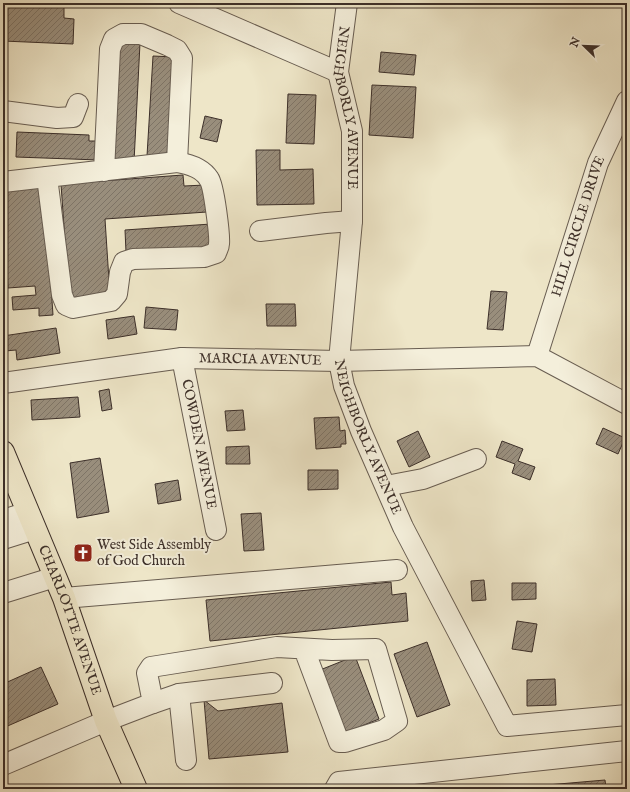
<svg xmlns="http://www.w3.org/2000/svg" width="630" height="792" viewBox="0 0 630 792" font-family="'IM FELL English',serif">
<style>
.building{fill:url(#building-hatch);stroke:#3c2f29}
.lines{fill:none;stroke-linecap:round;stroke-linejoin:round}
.minor-casing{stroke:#685d51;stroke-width:22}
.major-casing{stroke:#3c2f29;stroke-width:24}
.minor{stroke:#f4efdb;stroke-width:20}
.major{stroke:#eee6c8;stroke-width:22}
.labels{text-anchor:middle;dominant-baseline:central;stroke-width:4;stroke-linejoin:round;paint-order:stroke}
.street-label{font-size:14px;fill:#3c2f29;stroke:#f4efdb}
.poi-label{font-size:14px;fill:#3c2f29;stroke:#f4efdb;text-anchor:start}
</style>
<defs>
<pattern id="building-hatch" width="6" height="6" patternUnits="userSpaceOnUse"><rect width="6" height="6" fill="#998e7c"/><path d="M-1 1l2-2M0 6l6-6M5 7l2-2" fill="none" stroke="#7e7466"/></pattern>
</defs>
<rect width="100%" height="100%" fill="#eee6c8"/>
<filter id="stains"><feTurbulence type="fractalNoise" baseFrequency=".005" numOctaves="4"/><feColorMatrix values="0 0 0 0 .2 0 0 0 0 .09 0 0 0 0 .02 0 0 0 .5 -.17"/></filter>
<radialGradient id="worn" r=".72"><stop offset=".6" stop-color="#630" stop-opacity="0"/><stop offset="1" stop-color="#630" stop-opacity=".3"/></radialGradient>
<path class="building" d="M3,3h61v15l10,1 -1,25 -70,-3z
M118,42l22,1 -6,119 -21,-1z
M381,52l35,3 -2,20 -35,-3z
M153,56l21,1 -6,100 -21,-1z
M372,85l44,2 -3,51 -44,-3z
M288,94l28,1 -2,49 -28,-1z
M205,116l17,4 -5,22 -17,-4z
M17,132l72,3v6h10v19l-83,-3z
M256,150h24v20l33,-1 1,35 -57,1z
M183,175l1,11 21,-1 2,27 -102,7 5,77 -41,3 -8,-115z
M44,185l9,130 -14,1v-8l-26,2 -1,-13 24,-2 -1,-9 -27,2 -5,-75v-25z
M211,224l2,26 -87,2 -1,-22z
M491,291l16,1 -4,38 -16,-1z
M266,304h29l1,22h-29z
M146,307l32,3 -2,20 -32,-2z
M134,316l3,18 -29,5 -2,-19z
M56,328l4,25 -43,7 -1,-10 -11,1 -2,-15z
M109,389l3,20 -10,2 -3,-20z
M78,397l2,20 -48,3 -1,-20z
M243,410l2,20 -18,1 -2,-20z
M339,417l1,14 5,-1 1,14h-5v3l-25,2 -2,-31z
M603,428l22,10 -7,16 -22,-10z
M418,431l12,26 -21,10 -12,-26z
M502,441l21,8 -5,12 17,6 -5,13 -18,-7 3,-9 -19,-7z
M249,446l1,18h-24v-17z
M100,458l9,54 -32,6 -7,-55z
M308,470h30v19l-30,1z
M178,480l3,20 -23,4 -3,-20z
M261,513l3,37 -20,1 -3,-37z
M484,580l2,20 -14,1 -1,-20z
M391,582l1,13 14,-2 2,28 -198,20 -4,-41z
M512,583h24v16l-24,1z
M517,621l20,3 -5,28 -20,-3z
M427,642l23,63 -33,12 -23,-63z
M355,656l24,63 -40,16 -24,-63z
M41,667l17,37 -55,24v-44z
M555,679l1,26 -29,1v-26z
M204,700l14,11 64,-8 6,49 -79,7z
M605,780l1,8 5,-1v2h-110z
M242,785l1,4h-17z"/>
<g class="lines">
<g class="minor-casing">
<g id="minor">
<path d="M179,3l159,69"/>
<path id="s1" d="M347,3l-9,69 14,59v90l-13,140 5,25 17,45 42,96 104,199 120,-11"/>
<path d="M3,111l54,7 16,-1 5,-13"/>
<path d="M47,177l15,118 4,10 7,3 38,-7 6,-7 3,-22 4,-10 9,-3 71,-2 12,-4c1,-3 3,-6 3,-9 1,-8 -5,-58 -10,-65 -6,-10 -20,-15 -32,-17"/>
<path d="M3,182c58,-7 116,-13 174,-20l5,-104 -5,-8 -10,-5 -26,-11h-18l-9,5 -4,10 -6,122"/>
<path d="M260,231l66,-8 26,-2"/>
<path id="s2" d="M537,356l61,-193 29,-62"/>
<path id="s3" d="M182,358l34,172"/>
<path id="s4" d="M3,383l179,-25 157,3 198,-5 90,48"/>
<path d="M386,486l37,-7 53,-20"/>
<path d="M3,520l25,-8"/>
<path d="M3,539l32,-10"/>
<path d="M3,593l52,-16"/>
<path d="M64,598l333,-28"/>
<path d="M179,694l7,66"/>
<path d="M153,703l26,-9 93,-11"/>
<path d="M3,765l103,-44 47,-18 -6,-30 4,-6 126,-20 55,3 44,-1 21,72 -13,9 -39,12h-6l-35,-93"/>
<path d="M335,789l4,-7 288,-31"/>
</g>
</g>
<g class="major-casing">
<g id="major">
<path id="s5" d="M3,452l61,146 42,123 30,68"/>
</g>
</g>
<use href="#minor" class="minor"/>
<use href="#major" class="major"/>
</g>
<defs>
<g id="church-square" transform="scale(1)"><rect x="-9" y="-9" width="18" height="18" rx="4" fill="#8f2418" stroke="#f4efdb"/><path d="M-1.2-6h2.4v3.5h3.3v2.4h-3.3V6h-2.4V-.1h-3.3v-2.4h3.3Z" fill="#fff"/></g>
</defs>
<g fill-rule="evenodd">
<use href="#church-square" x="83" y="553"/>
</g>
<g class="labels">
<g class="street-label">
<text stroke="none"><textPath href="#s1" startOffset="106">NEIGHBORLY AVENUE</textPath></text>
<text stroke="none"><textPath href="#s2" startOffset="136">HILL CIRCLE DRIVE</textPath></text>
<text stroke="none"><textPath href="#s4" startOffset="259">MARCIA AVENUE</textPath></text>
<text stroke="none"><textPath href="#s1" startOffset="442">NEIGHBORLY AVENUE</textPath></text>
<text stroke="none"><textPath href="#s3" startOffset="88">COWDEN AVENUE</textPath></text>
<text stroke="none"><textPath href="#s5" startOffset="181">CHARLOTTE AVENUE</textPath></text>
</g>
<g class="poi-label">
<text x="97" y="545">West Side Assembly<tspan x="97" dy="16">of God Church</tspan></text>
</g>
</g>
<rect width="630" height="792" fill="none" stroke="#eee6c8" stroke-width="16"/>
<rect x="4" y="4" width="622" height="784" fill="none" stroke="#3c2f29" stroke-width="2"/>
<rect x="8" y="8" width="614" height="776" fill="none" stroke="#3c2f29"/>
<g transform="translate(584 46) rotate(293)" stroke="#f4efdb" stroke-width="3" paint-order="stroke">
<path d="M0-3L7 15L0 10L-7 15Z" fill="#3c2f29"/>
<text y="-6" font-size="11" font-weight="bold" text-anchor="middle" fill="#3c2f29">N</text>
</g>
<rect width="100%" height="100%" filter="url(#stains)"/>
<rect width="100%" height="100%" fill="url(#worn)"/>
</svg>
